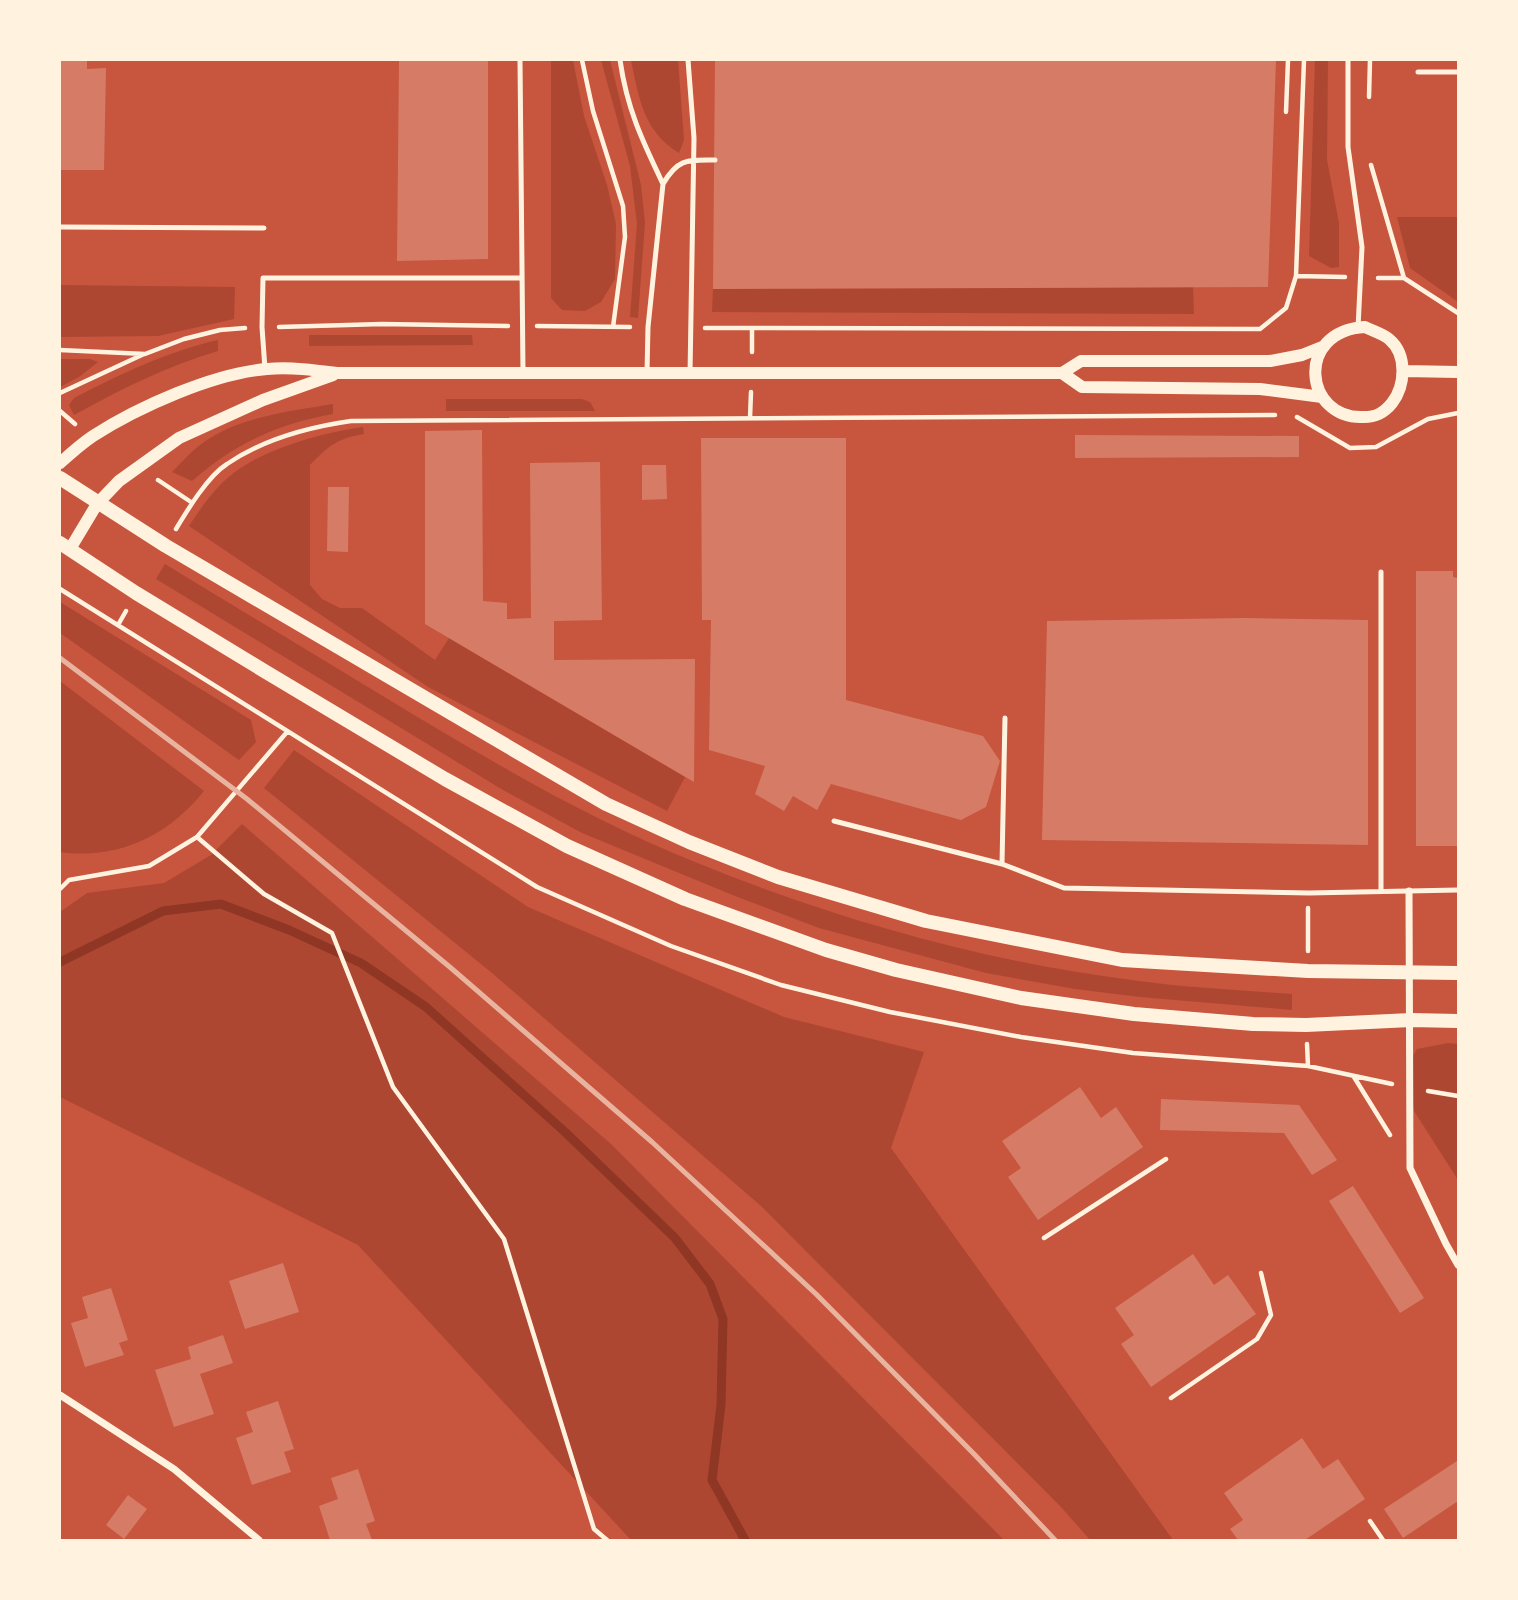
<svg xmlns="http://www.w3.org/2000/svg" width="1518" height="1600" viewBox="0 0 1518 1600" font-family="'Space Grotesk',sans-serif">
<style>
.green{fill:#ae4732}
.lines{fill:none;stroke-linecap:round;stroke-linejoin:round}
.stream{stroke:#8f3625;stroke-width:9}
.building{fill:#d67c66}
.path{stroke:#fff3e0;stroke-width:4.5}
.service{stroke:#fff3e0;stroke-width:5}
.minor{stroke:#fff3e0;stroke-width:7}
.tertiary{stroke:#fff3e0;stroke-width:12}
.secondary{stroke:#fff3e0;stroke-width:14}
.rail{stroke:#e9b49f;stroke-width:5}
</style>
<rect width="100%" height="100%" fill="#c8553d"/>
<path class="green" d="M551,60h22l11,56 23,69 9,39 -1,55 -14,23 -16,9 -23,-1 -11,-12z
M601,60h9l31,125 4,38 -7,95 -8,-1 7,-93 -7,-58z
M631,60h47l6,80 -5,13c-36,-22 -40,-55 -48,-93z
M1315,60h13l-1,100 12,63v44l-8,1 -22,-12z
M1397,217h61v85l-48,-34z
M60,285l175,2 -1,32 -76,17 -98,1z
M1193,287l1,27 -482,-2 1,-23z
M309,335h163l1,10 -164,1z
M218,340v11c-51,15 -97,38 -144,64l-5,-10 5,-7c47,-24 92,-46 144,-58z
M60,359h30l8,3 -19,15 -19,10z
M446,399h136l8,3 5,9h-149z
M333,404v10c-56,10 -99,30 -141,67l-20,-9c8,-8 15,-16 23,-23 38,-32 91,-37 138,-45z
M363,427l1,7c-26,4 -36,12 -54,31v120l12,14 18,9h22l73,52 14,-22 236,139 -18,34 -239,-124 -239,-161c13,-20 27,-40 46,-54 34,-25 87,-39 128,-45z
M165,564c75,46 151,91 226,137 98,59 197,118 304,161 142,58 291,100 444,119 50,7 102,9 153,13v16l-152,-13 -65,-8 -89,-16 -167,-45 -84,-32 -153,-63 -79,-43 -347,-211z
M60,602l191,118 5,22 -17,18 -179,-127z
M60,681l144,110c-36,45 -86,69 -144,61z
M294,750l234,157 256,110 140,35 -33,96 282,392h-83l-29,-33 -300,-301 -269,-233 -228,-185z
M242,824l369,320 393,396h-373l-273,-295 -298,-148v-185l27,-19 77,-10 47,-28z
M1448,1043l10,1v136l-44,-69 -8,-44 11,-18z"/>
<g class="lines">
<path class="stream" d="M60,962l103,-51 58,-7 68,26 72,33 65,44 139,125 110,106 35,46 13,35 -2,86 -9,75 33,60"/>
</g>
<path class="building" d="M60,60h27v9l19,-1 -2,102h-44z
M399,60h89v199l-91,2z
M715,60h561l-8,227 -555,2z
M482,430l1,171 24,2v16l24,-1 -1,-155 70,-1 2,158 -48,1v39l141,-1 -1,123 -269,-158v-193z
M1075,435l224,1v21l-224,1z
M701,438h145v262l137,36 17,25 -14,46 -25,13 -130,-36 -14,26 -24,-14 -9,15 -29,-17 10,-28 -56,-16 2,-130h-9z
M642,465h24l1,34 -25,1z
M328,487h21l-1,65 -21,-1z
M1416,571h37v6l5,1v268h-42z
M1245,618l123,2v225l-326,-5 5,-219z
M1080,1087l21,31 15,-11 27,40 -105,73 -30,-43 13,-9 -19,-27z
M1161,1099l138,6 38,55 -25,15 -28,-42 -124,-3z
M1353,1186l71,112 -24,15 -71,-112z
M1193,1254l21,31 14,-10 28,39 -105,73 -30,-43 13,-9 -19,-27z
M283,1263l16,49 -54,17 -16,-48z
M111,1288l17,52 -9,3 5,12 -39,12 -14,-44 17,-5 -6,-21z
M223,1335l10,28 -33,11 14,40 -40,13 -19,-57 36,-11 -3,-12z
M278,1401l16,48 -10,3 7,20 -39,13 -16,-47 17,-6 -7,-20z
M1302,1438l21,31 15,-10 27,40 -60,41h-67l-8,-11 13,-9 -19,-27z
M1457,1461l1,40 -55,37 -19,-29z
M358,1469l17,52 -9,3 6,16h-42l-11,-34 19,-7 -7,-21z
M128,1495l19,14 -23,30 -18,-14z"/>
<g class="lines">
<path class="path" d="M582,60l11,51 30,95 2,31 -12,90
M1369,97l1,-37
M1286,112l2,-52
M1371,165l33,113
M1296,276l8,-216
M1378,278h26l54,35
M537,326l93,1
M279,327l103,-3 126,2
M705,328l555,1 26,-21 10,-32 49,1
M752,328v24
M60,350l85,4 39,-15 36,-9 25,-2
M60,393l84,-39
M60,411l15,13
M1297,417l53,31 26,-1 52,-28 30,-6
M750,418l1,-26
M158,480l33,22
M176,529c12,-20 32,-53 51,-65 35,-24 82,-37 124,-43l924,-6
M60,589l477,298 134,59 110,39 109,27 131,25 112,16 175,13 84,18
M118,625l8,-14
M197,837l67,57 68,39 61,154 111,152 90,290 13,11
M60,889l9,-9 80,-14 48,-29 90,-105
M1308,951v-43
M1307,1044l1,22
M1354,1077l36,58
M1428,1091l30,5
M1044,1238l122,-79
M1171,1398l86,-59 14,-24 -10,-42
M1370,1521l13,19"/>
<path class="service" d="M520,60l3,312
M620,60c7,49 22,80 43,124
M688,60l6,78 -4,236
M1348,60v87l14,100 -4,81
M1418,72h40
M60,227l204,1
M265,369l-3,-42 1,-49h259
M647,372l1,-45 15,-143c15,-26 25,-24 52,-24
M834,821l168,43 62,24 245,5 149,-3
M1002,864l3,-146
M1381,891v-319"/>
<path class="minor" d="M1409,891l1,277 36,76 12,21
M60,1395l114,74 85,71"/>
<path class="tertiary" d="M1365,327c8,4 18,7 24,12 19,16 16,47 3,64 -8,10 -16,14 -28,14 -60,3 -70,-86 1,-90z
M1404,371l54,1
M1062,373l20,14 178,2 62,8
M60,463c10,-9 21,-19 33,-27 45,-29 121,-63 174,-67 24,-2 47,1 70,4h725l19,-12h189l32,-6 20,-8
M70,549l27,-45 22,-23 60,-43 84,-38 70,-25"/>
<path class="secondary" d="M60,478l106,68 440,258 83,38 89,35 148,44 196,39 186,11 150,2
M60,543l76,50 130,79 179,107 122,67 118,53 141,51 70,20 125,28 113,16 119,10 53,1 105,-5 47,1"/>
<path class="rail" d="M60,658l187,141 204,169 201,174 164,152 158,160 81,86"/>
</g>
<rect width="1518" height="1600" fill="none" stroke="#fff3e0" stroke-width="122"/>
</svg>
